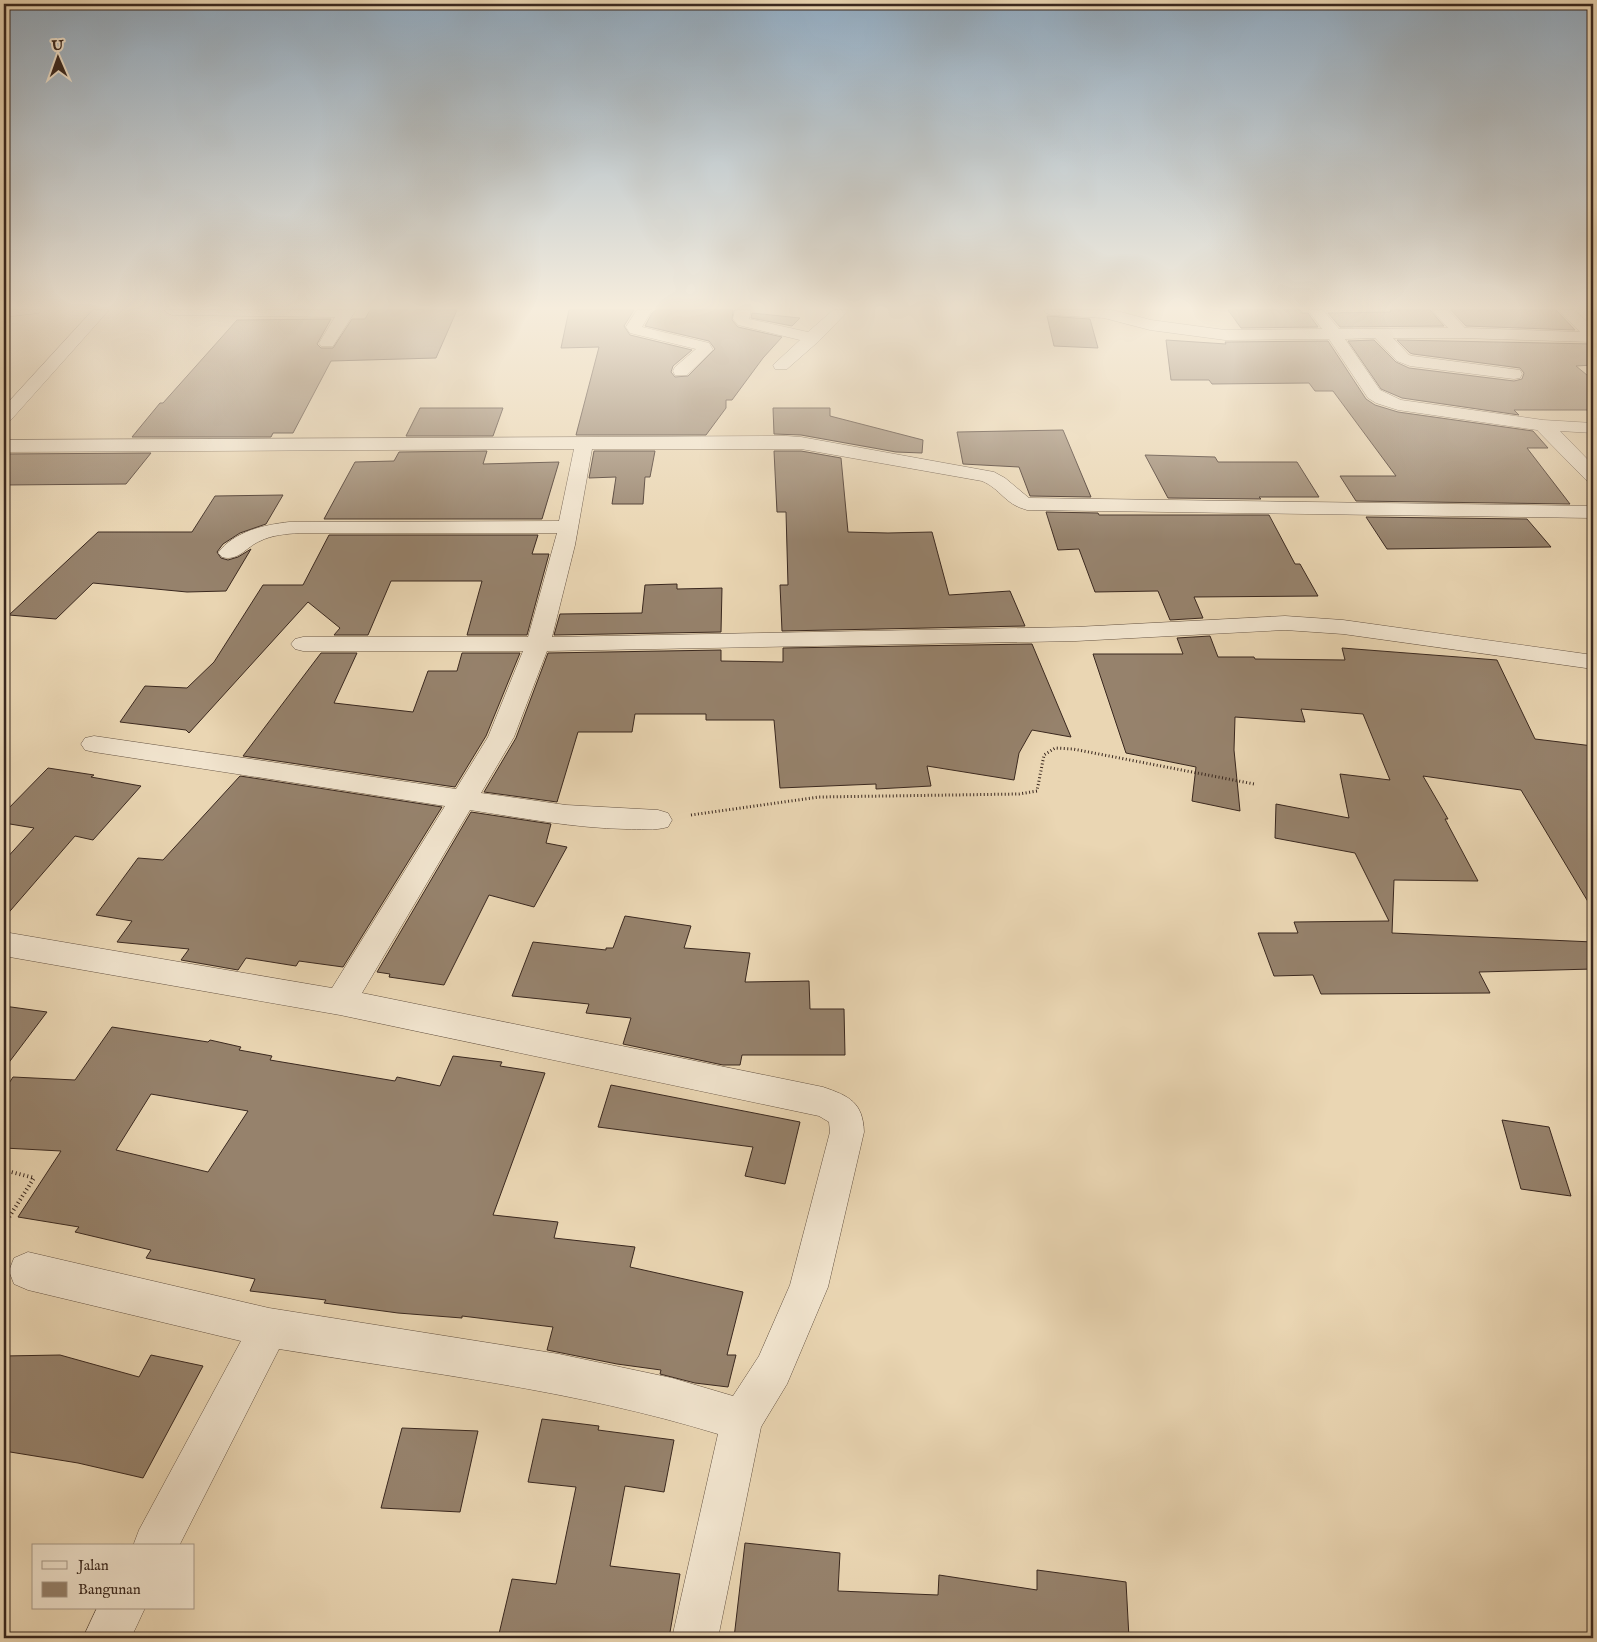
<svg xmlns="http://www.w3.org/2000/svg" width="1597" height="1642" viewBox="0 0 1597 1642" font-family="'IM FELL English',serif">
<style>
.building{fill:#96826c;stroke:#3a281f;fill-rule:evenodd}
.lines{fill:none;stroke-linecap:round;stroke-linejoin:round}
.street-casing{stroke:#665444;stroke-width:1}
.path-far1{stroke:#3a281f;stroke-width:3;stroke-dasharray:1 2.5;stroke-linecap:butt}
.path{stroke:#3a281f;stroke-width:4;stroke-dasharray:1 3;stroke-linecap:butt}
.street{fill:#f1e4ce;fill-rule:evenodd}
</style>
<rect width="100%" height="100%" fill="#ead6b3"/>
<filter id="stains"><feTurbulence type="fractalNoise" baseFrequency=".004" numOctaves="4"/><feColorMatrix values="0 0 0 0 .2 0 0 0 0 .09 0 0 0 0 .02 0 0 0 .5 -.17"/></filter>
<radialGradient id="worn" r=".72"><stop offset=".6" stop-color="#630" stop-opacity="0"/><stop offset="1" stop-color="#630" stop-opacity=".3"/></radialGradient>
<path class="building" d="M370,310h87l-21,48 -105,3 -38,72h-20l-2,4h-139l28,-34h3l74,-83 94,-1 -14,25 4,4h12l19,-29h13z
M569,310h65l-10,16 6,9 62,15 -19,16 -2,6 4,5 13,-1 27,-27 -6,-8 -64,-15 7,-13 4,-3h77l-1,10 6,7 44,10 -19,21 -31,42h-6v8l-20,27h-130l23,-88 -38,1z
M1228,310h72l2,3h6l10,14 -77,1z
M1390,310h40l14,16 -104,1 -12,-14 63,-1z
M1451,310h105l19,20 -109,-4z
M752,313l48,5 -8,8 -41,-8z
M1047,316l43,3 8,29 -44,-2z
M1166,340l60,4 -1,-2 103,-1 38,58 9,6 23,7 135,19 15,17h-21l43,56 -214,-3 -16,-25h56l-63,-85h-18l-6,-8 -97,1 -3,-4h-38z
M1374,340l22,22 13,6 105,13 8,-2 2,-6 -4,-5 -107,-14 -3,-1 -13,-13 196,4v21l-17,1 17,14v30h-79l5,5 -117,-17 -21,-9 -33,-48z
M420,408h83l-10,28h-87z
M773,408h57v8l93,24 -1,13 -26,-1 -95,-17 -27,-1z
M1063,430l28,67 -61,-1 -11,-29 -56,-3 -6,-32z
M487,451l-4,13 76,-2 -17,57h-218l31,-57 39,-1 5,-9z
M594,451h61l-5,26h-5l-2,27h-31l4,-27 -27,1z
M774,451h27l40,7 7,74 40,1 44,-1 17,63 61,-4 15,35 -243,5 -2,-46h8l-2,-73h-9z
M151,453l-25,31 -122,1v-31z
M1145,455l70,2 3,5h79l22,35h-60l2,2 -93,-1z
M283,495l-17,29 -26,9 -17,11 -6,8 4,6 7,2 10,-3 13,-8 -25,42 -39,1 -94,-9 -37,36 -47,-4 89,-83h94l23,-36z
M1046,512l52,1 1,2h170l26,49h5l18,32 -124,1 9,21 -33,2 -12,-29 -63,1 -16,-43 -21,1z
M1366,517l161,2 24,28 -164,2z
M329,535h209l-6,19h17l-22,81h-60l15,-54h-91l-23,54h-34l6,-7 -32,-26 -119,131 -3,-3 -66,-8 25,-36 42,2 27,-26 49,-77h40z
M677,584v5l45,-1 -1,44 -167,3 6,-21 82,-1 3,-28z
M1210,636l8,21h36l1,2 90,1 -3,-12 155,12 38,79 58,7v164l-72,-120 -98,-14 25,43h-3l33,62 -84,-1 -2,53 201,9v27l-114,3 11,21 -169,1 -8,-19 -39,1 -16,-43h40l-4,-11 95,-1 -34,-68 -80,-15 1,-34 73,14 -9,-44 50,6 -27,-66 -62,-5 4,13 -70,-5 -1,33 6,61 -48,-10 4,-34 -70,-14 -33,-99h90l-6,-16z
M1032,644l39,93 -39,-7 -13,23 -5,27 -87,-14 4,20 -55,3v-5l-96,4 -6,-68h-68v-6h-71l-3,18h-54l-21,70 -73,-10 32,-54 32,-85 173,-3v11l62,1v-14z
M321,653h36l-23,50 79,9 15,-41h29l5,-18h58l-34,83 -31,51 -212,-31z
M48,768l46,7 -3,2 50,9 -48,54 -18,-4 -71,82v-57l30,-33 -30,-5v-10z
M240,776l202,31 -99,160 -44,-6 -3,5 -50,-8 -8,12 -57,-10 8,-11 -72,-7 15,-21 -36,-6 42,-57 25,2z
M471,812l80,12 -5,19 21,4 -33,60 -45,-12 -45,90 -55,-8 1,-3 -13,-2z
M625,916l66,10 -7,22 66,5 -5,29 64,-1 1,28h34l1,46h-103l-2,10h-17l-100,-21 8,-26 -45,-5 3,-9 -77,-8 21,-54 73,8v-2h7z
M4,1006l43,6 -43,57z
M112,1027l96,15 2,-2 31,7 -2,3 33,6 -2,4 125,21 2,-4 43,9 13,-30 49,6 -2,4 45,7 -52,142 65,7 -4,16 81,9 -5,20 113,25 -16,63h9l-8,32 -33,-4 -35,-9 1,-4 -44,-6 -70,-14 6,-23 -91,-11v2l-64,-5 -74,-10 2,-3 -76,-9 5,-12 -109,-21 5,-8 -76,-18 4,-5 -61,-10 43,-66 -57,-3v-57l9,-14 62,3zM151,1094l97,17 -40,61 -92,-22z
M611,1085l189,37 -15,62 -40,-8 8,-29 -155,-20z
M1502,1120l47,7 22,69 -50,-7z
M60,1355l79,22 12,-22 52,11 -60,112 -65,-15 -74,-12v-95z
M542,1419l57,7 -1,4 76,10 -10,52 -39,-6 -15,80 70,8 -11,64h-171l14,-59 44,5 20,-97 -48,-5z
M402,1428l76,3 -18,81 -79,-4z
M745,1543l95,10 -2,38 100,4 1,-20 98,15v-20l89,12 3,56h-395z"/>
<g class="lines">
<g class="street-casing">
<path id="street" d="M4,310h37l-2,3 -35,4z
M93,310h16l-99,111 -6,1v-15z
M165,310h191l-23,36h-12l-2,-3 16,-26 -163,-2 -5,-2z
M637,310h15l-10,17 67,16 4,7 -26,25h-12l-2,-4 2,-4 21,-18 -66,-16 -4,-6z
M735,310h16l-2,9 59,13 25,-22h16l-30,31 -32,28h-12l-2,-4 27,-25 -62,-15 -5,-6z
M1044,310h69l38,10 74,10 97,-1 -14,-19h15l16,19 109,-1 -16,-18h16l17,18 115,4 -22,-22h16l19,17v15l-132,-4h-68l16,17 4,1 107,14 2,4 -2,4 -6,1 -104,-13 -13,-5 -22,-23 -30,1 35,51 21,10 142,20 50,3v10l-33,-2 33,34v17l-7,-2 -49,-50 -139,-20 -22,-7 -8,-5 -39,-59 -104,1 -75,-10 -46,-12 -53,-3 -5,-2z
M786,436l15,1 193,35 11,6 24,20 564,8v12l-566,-8c-23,-6 -26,-21 -45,-29l-181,-32h-209l-17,96 -23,92 524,-10 209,-11 58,4 250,35v14l-250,-35 -58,-4 -209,11 -529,10 -33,86 -33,56 85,12 92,5 10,3 4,7 -4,7c-14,4 -28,2 -42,2 -52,-1 -104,-11 -156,-19l-108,183 461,94c26,9 40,15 41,45l-36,155 -41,97 -26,43 -43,211h-46l46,-204c-143,-44 -292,-61 -439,-85l-100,197h-46l6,-16 102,-189 -213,-51 -14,-6 -5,-13 5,-13 14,-6 241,56 290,46 113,24 61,18 26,-40 31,-71 40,-153 -1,-10 -10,-6 -479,-101 -336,-59v-24l328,56 113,-182 -351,-54 -9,-2 -4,-6 4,-6 9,-2 362,53 32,-52 35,-86h-220l-8,-2 -4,-5 4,-5 8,-2h225l29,-104h-258c-13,1 -27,2 -39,8 -14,6 -22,21 -38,16l-4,-4c16,-22 46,-28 71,-31l270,-1 15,-72 -570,3v-12z
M97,1608h48l-14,30h-48z"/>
</g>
<path class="path-far1" d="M691,815l128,-18 200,-3 18,-3 7,-36 11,-7 18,1 181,35"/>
<path class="path" d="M4,1170l30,8 -30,47"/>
<use href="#street" class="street"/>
</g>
<linearGradient id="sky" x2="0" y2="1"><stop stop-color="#91aabf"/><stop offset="0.57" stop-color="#f6eddd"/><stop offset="1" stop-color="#f6eddd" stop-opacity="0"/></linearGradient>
<rect width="1597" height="540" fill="url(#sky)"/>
<rect width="1597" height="1642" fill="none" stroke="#ead6b3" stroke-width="20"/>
<rect x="5" y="5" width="1587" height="1632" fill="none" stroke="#3a281f" stroke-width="2.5"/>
<rect x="10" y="10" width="1577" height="1622" fill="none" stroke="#3a281f"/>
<rect x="32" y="1544" width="162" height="65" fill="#f1e4ce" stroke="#a89988"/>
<rect x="42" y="1561" width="25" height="8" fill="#f1e4ce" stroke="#a89988"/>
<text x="78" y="1570" font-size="15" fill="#3a281f">Jalan</text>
<rect x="42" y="1582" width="25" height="15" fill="#96826c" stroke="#a89988"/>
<text x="78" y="1594" font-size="15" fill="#3a281f">Bangunan</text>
<g transform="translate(58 58) rotate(358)" stroke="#f1e4ce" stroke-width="4" paint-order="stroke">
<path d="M0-4L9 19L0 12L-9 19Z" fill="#3a281f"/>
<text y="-8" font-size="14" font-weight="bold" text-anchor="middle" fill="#3a281f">U</text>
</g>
<rect width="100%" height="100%" filter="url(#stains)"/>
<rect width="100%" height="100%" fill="url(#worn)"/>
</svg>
